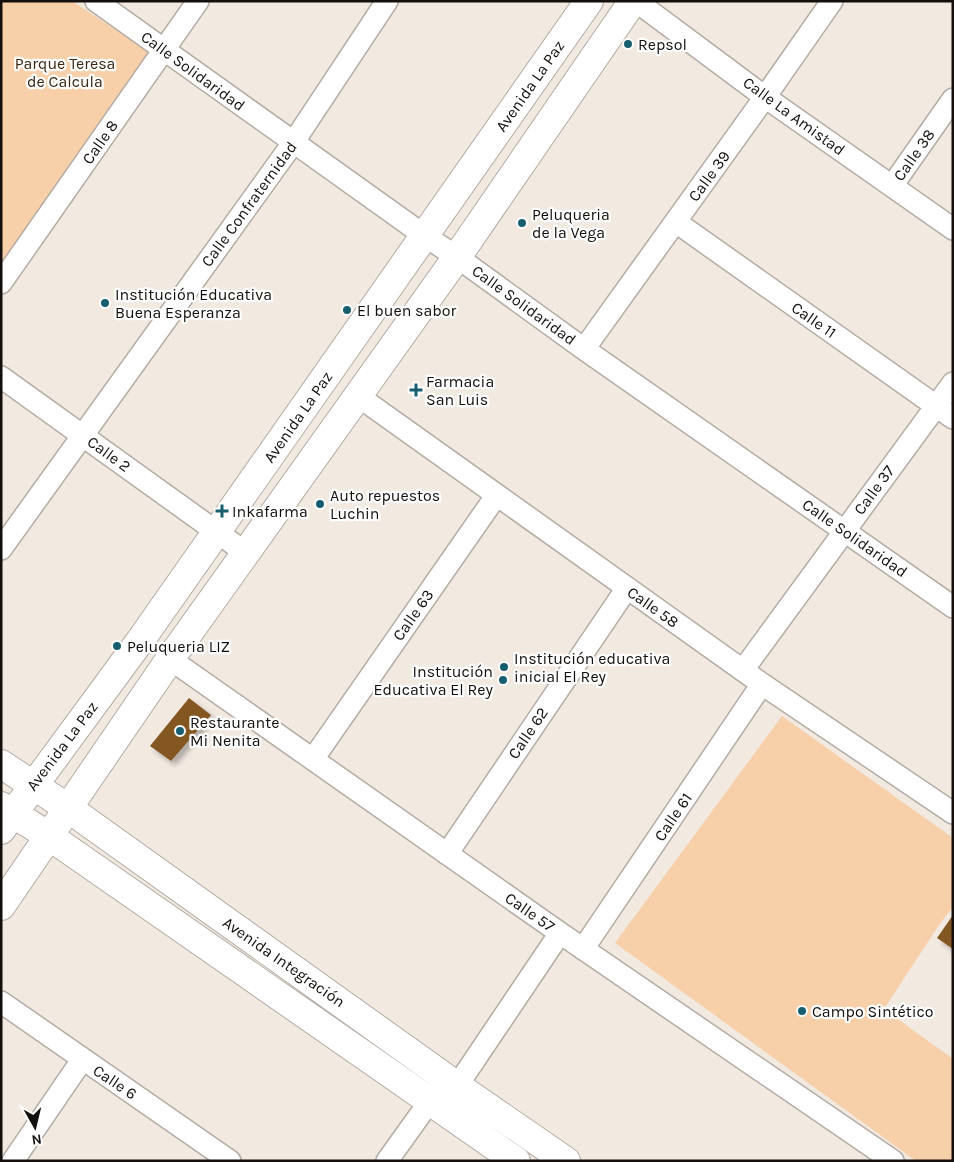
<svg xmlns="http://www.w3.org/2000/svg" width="954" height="1162" viewBox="0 0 954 1162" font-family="Karla,sans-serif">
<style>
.green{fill:#f7d0a9}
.building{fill:#845623;filter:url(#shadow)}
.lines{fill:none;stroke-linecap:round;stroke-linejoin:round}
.street-casing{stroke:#b4aca4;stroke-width:24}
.secondary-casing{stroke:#b4aca4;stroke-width:30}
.street{stroke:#fff;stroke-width:21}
.secondary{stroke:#fff;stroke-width:28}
.poi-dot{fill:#175f6f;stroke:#fff;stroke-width:2}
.labels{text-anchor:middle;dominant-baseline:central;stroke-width:4.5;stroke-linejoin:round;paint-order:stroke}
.poi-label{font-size:16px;fill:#120f0c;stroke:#fff;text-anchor:start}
.park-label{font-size:16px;fill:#3b260f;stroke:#fff}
.street-label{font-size:16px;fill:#120f0c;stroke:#fff}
</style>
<defs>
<filter id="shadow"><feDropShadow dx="4.5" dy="4.5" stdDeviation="2.5" flood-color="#0004"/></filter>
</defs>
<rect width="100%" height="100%" fill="#f2e9e1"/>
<path class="green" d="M1,1h71l82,54 -153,215z
M782,716l171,122v69l-14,18 -55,84 69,50v102h-37l-301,-218z"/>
<path class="building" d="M189,698l22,17 -40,46 -21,-15z
M953,915v34l-16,-11z"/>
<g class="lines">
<g class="street-casing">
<path id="street" d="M96,1l329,235 32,21 127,92 369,258
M636,1l129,96 188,132
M892,186l61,-87
M676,222l277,196
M1,283l197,-282
M584,349l181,-252 67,-96
M1,377l245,176
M358,396l404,288 191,129
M1,549l292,-406 94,-142
M170,659l390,274 333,228
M743,670l210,-287
M313,759l183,-263
M447,854l180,-266
M583,949l179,-265
M1,1002l229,159
M457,1086l103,-153
M13,1161l69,-101
M387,1161l43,-60"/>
</g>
<g class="secondary-casing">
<path id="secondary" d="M1,764l67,44 389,278 109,75
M1,806l48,30 467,325
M1,830l139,-189 449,-640
M1,906l169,-247 287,-402 176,-256"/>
</g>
<use href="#street" class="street"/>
<use href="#secondary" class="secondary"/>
</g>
<g class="poi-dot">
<circle cx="628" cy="44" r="5"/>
<circle cx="522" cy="223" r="5"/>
<circle cx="105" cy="303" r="5"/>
<circle cx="347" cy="310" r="5"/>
<path d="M413.5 382.5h5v5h5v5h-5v5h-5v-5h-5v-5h5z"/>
<circle cx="320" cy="504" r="5"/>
<path d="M219.5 503.5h5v5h5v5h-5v5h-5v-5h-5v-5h5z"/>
<circle cx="117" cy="646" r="5"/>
<circle cx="504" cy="667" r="5"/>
<circle cx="503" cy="680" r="5"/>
<circle cx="180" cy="731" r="5"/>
<circle cx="802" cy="1011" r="5"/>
</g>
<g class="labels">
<g class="poi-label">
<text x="638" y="44">Repsol</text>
<text x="532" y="214">Peluqueria<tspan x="532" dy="18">de la Vega</tspan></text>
<text x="115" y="294">Institución Educativa<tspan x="115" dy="18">Buena Esperanza</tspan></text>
<text x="357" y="310">El buen sabor</text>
<text x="426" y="381">Farmacia<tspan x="426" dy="18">San Luis</tspan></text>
<text x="330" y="495">Auto repuestos<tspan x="330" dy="18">Luchin</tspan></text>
<text x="232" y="511">Inkafarma</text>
<text x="127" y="646">Peluqueria LIZ</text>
<text x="514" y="658">Institución educativa<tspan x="514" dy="18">inicial El Rey</tspan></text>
<text x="493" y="671" text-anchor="end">Institución<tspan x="493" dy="18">Educativa El Rey</tspan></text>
<text x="190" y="722">Restaurante<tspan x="190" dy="18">Mi Nenita</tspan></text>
<text x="812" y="1011">Campo Sintético</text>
</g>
<g class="park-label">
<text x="65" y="63">Parque Teresa<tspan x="65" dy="18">de Calcula</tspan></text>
</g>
<g class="street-label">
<text transform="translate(193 71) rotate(36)">Calle Solidaridad</text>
<text transform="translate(530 86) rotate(-55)">Avenida La Paz</text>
<text transform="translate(794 116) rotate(36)">Calle La Amistad</text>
<text transform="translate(100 142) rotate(-55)">Calle 8</text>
<text transform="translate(914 155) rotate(-55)">Calle 38</text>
<text transform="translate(709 176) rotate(-54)">Calle 39</text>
<text transform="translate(249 204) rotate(-54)">Calle Confraternidad</text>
<text transform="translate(524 305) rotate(36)">Calle Solidaridad</text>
<text transform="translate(814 320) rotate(35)">Calle 11</text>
<text transform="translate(298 417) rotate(-55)">Avenida La Paz</text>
<text transform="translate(109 454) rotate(36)">Calle 2</text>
<text transform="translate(874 490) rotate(-54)">Calle 37</text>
<text transform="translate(855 538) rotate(35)">Calle Solidaridad</text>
<text transform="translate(653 607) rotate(35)">Calle 58</text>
<text transform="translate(413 615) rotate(-55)">Calle 63</text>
<text transform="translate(528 733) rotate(-56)">Calle 62</text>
<text transform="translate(62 746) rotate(-53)">Avenida La Paz</text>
<text transform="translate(673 817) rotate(-56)">Calle 61</text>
<text transform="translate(530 912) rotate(35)">Calle 57</text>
<text transform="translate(284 962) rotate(35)">Avenida Integración</text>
<text transform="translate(115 1082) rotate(34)">Calle 6</text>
</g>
</g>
<rect width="954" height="1162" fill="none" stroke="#120f0c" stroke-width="5"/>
<g transform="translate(35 1127) rotate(172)" stroke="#ffffff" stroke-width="4" paint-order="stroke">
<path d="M0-4L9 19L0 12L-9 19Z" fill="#120f0c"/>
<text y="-8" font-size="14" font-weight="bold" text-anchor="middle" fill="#120f0c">N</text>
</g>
</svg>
